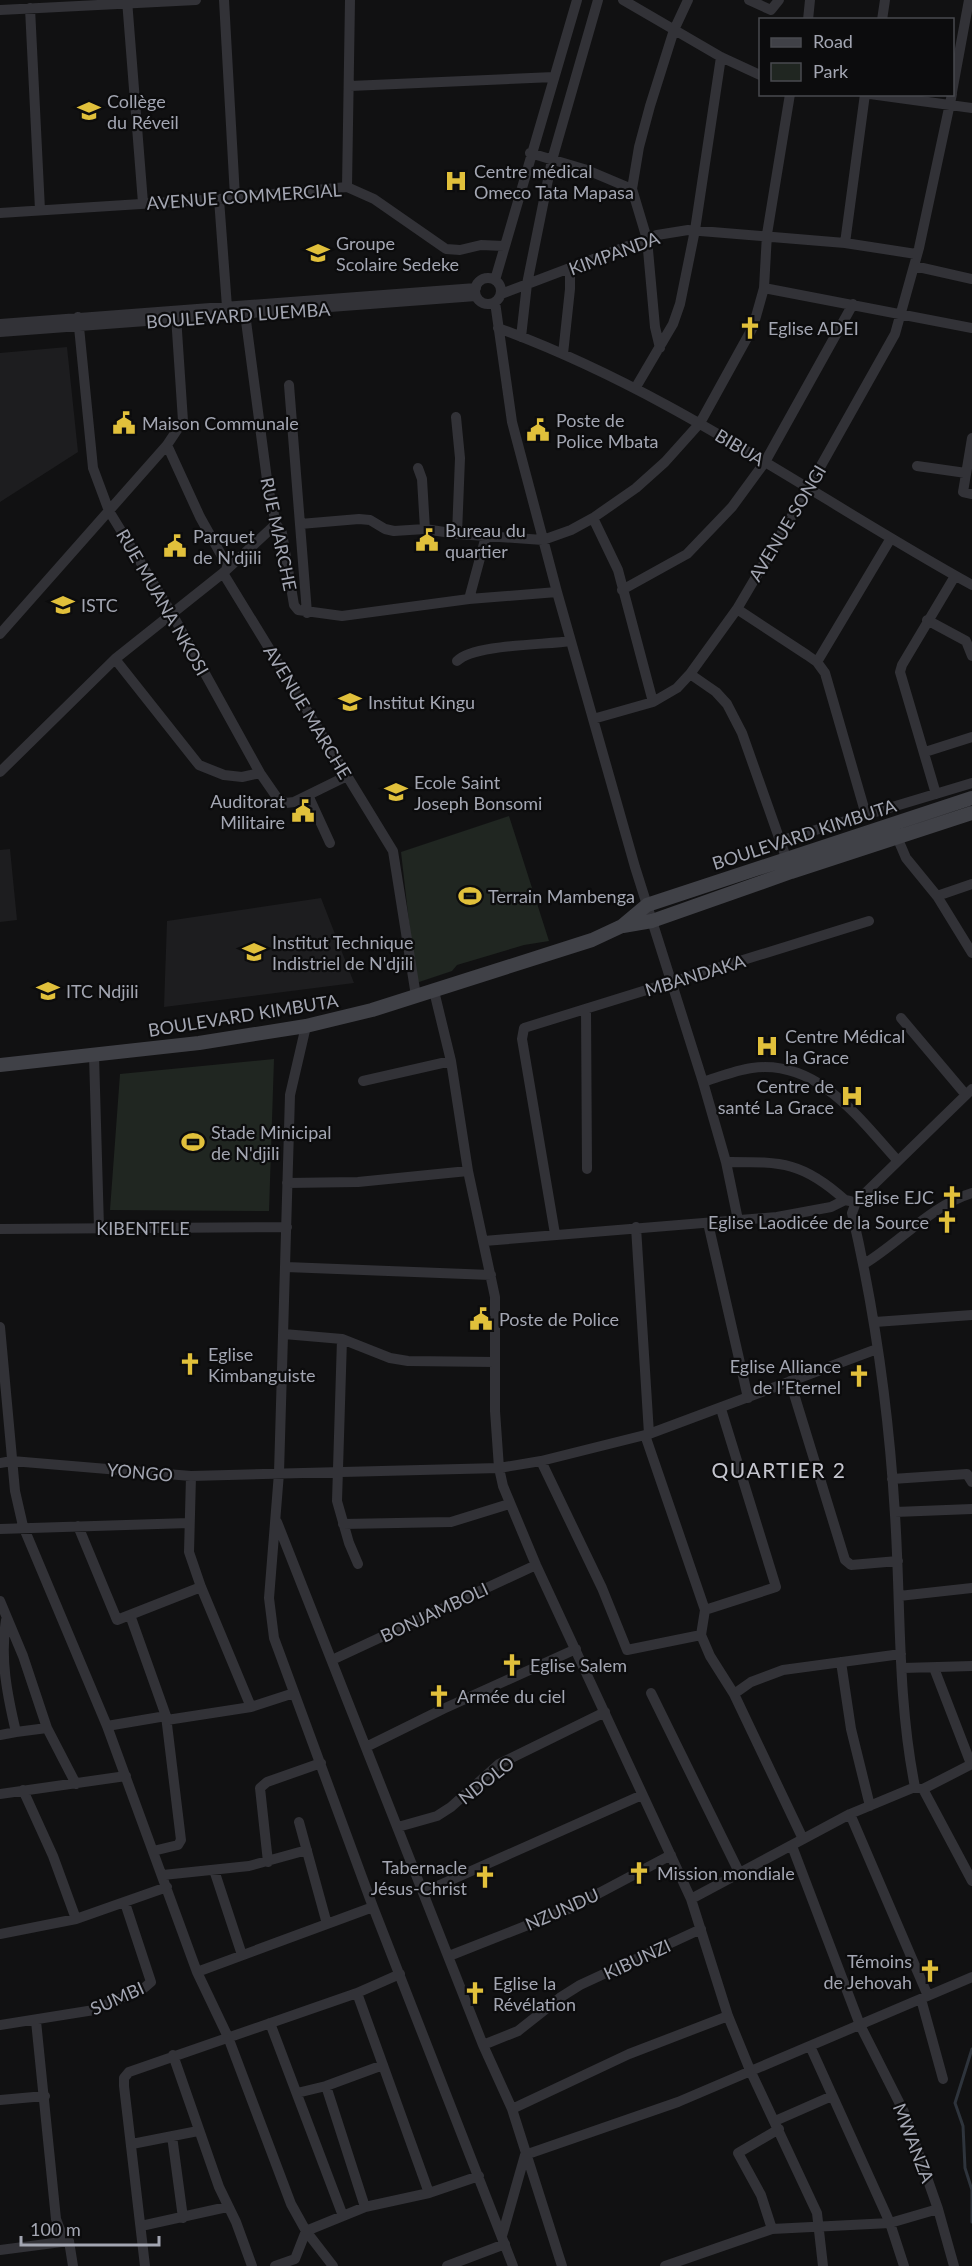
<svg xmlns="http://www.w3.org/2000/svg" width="972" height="2266" viewBox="0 0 972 2266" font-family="Lato,sans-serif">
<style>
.built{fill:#1d1d1f}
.green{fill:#202621}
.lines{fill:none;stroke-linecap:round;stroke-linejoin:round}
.stream{stroke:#2e343c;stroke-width:3}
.street{stroke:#323237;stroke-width:10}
.secondary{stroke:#404147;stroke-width:14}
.labels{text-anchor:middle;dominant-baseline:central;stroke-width:4.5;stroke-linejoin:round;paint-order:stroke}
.poi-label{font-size:18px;fill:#a3a6b2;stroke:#0c0c0d;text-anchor:start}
.street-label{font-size:18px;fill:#a3a6b2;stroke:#0c0c0d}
.quarter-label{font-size:21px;letter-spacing:1.5px;fill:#c4c5ce;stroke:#0c0c0d}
</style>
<rect width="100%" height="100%" fill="#111112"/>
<path class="built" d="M67,347l11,105 -78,50v-149z
M10,849l7,71 -17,2v-72z
M321,898l33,85 -190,24 3,-86z"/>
<path class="green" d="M509,816l40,125 -25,4 -67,20 -5,6 -36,12 -15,-131z
M274,1059l-5,152 -159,-1 10,-136z"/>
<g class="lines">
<path class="stream" d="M972,2049l-17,54 8,23 2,42 7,22v32"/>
<path class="street" d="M127,0l16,203
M224,0l11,197
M623,0l98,57 39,18
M749,0l22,10 8,-10
M30,8l10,202
M0,10l196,-10
M808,20l2,-20
M882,20l3,-20
M350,86l204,-9
M952,92l17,-92
M870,94l102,14
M530,153l57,17 45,19
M347,187l3,-187
M219,199l8,108
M0,213l219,-14 128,-12 27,12 72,50 14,1 21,-5 23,1
M845,243l20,-149
M914,266l58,13
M475 291a13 13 0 1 1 26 0a13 13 0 1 1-26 0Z
M495,280l82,-280
M764,288l208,40
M501,294l156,-59 31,-5 157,13 71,11
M495,302l17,120 45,170 78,275 68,215 23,80 12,58
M244,306l24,181 8,37 6,9 12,72 4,5 44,6 127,-17 88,-7
M78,317l15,151 16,43 62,101 89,161 18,26 8,4 8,-1 53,-26
M0,324l476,-36
M498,328c173,63 315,169 474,257
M0,332l476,-36
M521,337l6,-53 25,-124 46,-160
M660,348l-5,-21 -8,-88 -15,-50 7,-42 11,-41 24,-76 14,-30
M563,354l7,-65v-20
M289,385l18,228
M636,387l37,-63 7,-20 15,-74 26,-173
M456,417l4,41 -3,76 86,6 28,-10 22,-12 43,-30 29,-26 35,-39 53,-96 11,-39 3,-54 23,-140
M972,438l-9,54 9,2
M167,445l33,72 28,50
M917,466l49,7
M418,468l4,11 3,50
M593,518l25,52 35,132
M300,524l59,-5 11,1 15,9 9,2 31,-2 32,5
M223,573l170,278 23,145
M622,590l65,-36 45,-47 33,-45 88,-158
M469,599l17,-63
M737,609l70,46 10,7 8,11 41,142
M927,620l39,21 6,15
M0,634l167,-189 16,-24 -7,-105
M115,659l84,106 25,10 18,2 18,-4
M457,661c17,-17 88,-16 114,-20
M817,662l74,-124
M690,674l26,18 11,12 15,29 47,133
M593,719l60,-17 24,-14 13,-14 47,-65 72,-122 86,-153 24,-86 33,-154
M925,752l47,-15
M0,772l115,-113 108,-86 53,-49
M936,794l-36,-122 2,-7 53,-89
M308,795l22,48
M897,837l9,21 31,38 35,57
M779,841l193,-58
M937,896l35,-12
M434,991l17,70 17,110 27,126v114l4,57 4,18 33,79 155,334 37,117 22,54 67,143 6,53
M586,1009l1,160
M901,1018l65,77
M306,1026l-16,69 -11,378 -10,125 5,40 99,269 140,359
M94,1055l5,173
M363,1081l88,-20
M703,1082c16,-5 33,-12 49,-14 65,-9 107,50 145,92
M726,1162c55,0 76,-1 119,38l5,1
M287,1183l71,-1 110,-11
M708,1223l40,175
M636,1227l13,207
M0,1229l287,-2
M555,1234l-33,-195 2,-11 345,-107
M484,1241l293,-24 54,-10 14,-7
M864,1264c35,-21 68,-59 108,-71
M286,1267l205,8
M875,1322l97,-7
M0,1327l15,164 8,35 84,200 90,246 31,65 63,167 15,27 27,35
M284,1334l58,5 48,19 18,3 87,1
M342,1339l-5,162 12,42 9,21
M790,1381l55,179 6,5 47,-4
M645,1435l60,175
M541,1461l61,127 25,62 74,-15 4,-25 71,-23 -55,-178
M0,1463l12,-2 179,15 308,-8 42,-7 108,-27 228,-85
M191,1476l-2,76 12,35 50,120
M892,1479l75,-5 5,8
M895,1512l77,-3
M277,1522l206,523 29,64 50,157
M343,1524l108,-2 58,-18
M78,1526l39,94 84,-33
M0,1529l189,-6
M899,1596l73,-8
M0,1601l23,55 24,72 29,56
M130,1615l36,101 15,124 -3,5 -25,6
M6,1620c-6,39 1,74 10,112l31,-4
M701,1635l9,21 24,38 69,145
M332,1660l204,-95
M841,1662l10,67 19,77
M903,1668l69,-2
M934,1668l37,96
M651,1693l88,179
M734,1694l17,-12 32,-12 118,-16
M167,1720l84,-13 43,-14
M107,1726l59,-10
M0,1735l16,-3
M366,1747l77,-38 133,-60
M915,1787c-18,-89 -14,-182 -20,-272 -6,-102 -20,-203 -43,-302l4,-11 116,-113
M923,1789l49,92
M23,1790l30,66 23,63
M0,1794l126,-18
M850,1814l78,182
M299,1822l28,102
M398,1827l39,-11 14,-9 48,-43 106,-52
M792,1846l68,179 44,87 34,97 16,57
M268,1862l-8,-74 7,-6 54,-19
M214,1870l28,85
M163,1875l86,-9 58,-16
M424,1892l218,-97
M691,1899l159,-85 65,-27 8,2 49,-25
M0,1934l76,-15 91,-32
M449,1956l122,-48 100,-53
M197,1972l176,-65
M357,1993l72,200
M921,1999l22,80
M36,2021l20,198 6,16 7,6 4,25
M270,2023l73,193
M0,2025l94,-15 50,-22 7,-6 -26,-79
M483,2045l35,-14 43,-34 19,-12 121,-56
M810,2046l80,177 14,43
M173,2055l46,132 17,35 16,44
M326,2086l39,121
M297,2093l29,-7 57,-21
M0,2100l45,-4
M512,2109l117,-55 99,-38
M775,2121l57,-25
M172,2136l11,82
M132,2144l66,-13
M141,2226l86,-19
M772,2229l-11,-34 -23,-42 41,-24
M502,2236l23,-81 153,-53 294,-125
M0,2250l69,-9
M145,2266l-21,-180v-8l5,-6 228,-79 43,-19
M275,2266l20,-7 11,-28 59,-24 64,-14 50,-17
M447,2266l58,-22
M665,2266l107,-37 118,-6 48,-14"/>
<path class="secondary" d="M623,926l29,-5 139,-49 181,-59
M0,1065l199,-22 107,-17 66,-16 220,-70 30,-14 25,-21 325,-107"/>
</g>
<defs>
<g id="school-bare" transform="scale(1.8)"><path d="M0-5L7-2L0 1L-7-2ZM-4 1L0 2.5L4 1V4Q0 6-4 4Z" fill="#e1c03b" stroke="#0c0c0d" stroke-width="2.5" paint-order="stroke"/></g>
<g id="hospital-bare" transform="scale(1.8)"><path d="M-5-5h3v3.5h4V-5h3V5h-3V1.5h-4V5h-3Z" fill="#e1c03b" stroke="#0c0c0d" stroke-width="2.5" paint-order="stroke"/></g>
<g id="church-bare" transform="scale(1.8)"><path d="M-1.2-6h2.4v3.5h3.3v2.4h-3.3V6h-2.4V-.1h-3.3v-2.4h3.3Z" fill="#e1c03b" stroke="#0c0c0d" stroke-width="2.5" paint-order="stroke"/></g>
<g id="civic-bare" transform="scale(1.8)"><path d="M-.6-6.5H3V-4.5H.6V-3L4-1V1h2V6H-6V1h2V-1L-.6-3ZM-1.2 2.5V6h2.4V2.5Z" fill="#e1c03b" stroke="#0c0c0d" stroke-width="2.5" paint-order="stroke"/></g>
<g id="university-bare" transform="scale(1.8)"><path d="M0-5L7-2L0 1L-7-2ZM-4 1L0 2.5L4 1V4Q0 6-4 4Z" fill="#e1c03b" stroke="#0c0c0d" stroke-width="2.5" paint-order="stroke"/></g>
<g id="stadium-bare" transform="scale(1.8)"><path d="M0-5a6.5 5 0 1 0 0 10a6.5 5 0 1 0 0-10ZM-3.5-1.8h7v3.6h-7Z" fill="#e1c03b" stroke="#0c0c0d" stroke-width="2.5" paint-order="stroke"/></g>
</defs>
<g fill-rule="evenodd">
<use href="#school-bare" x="89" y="111"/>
<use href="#hospital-bare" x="456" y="181"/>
<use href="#school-bare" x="318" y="253"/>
<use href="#church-bare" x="750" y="328"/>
<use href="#civic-bare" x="124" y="423"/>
<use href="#civic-bare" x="538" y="430"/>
<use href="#civic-bare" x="427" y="540"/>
<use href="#civic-bare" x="175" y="546"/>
<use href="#university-bare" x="63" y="605"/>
<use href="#school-bare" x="350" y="702"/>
<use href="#school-bare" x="396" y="792"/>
<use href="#civic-bare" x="303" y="811"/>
<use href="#stadium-bare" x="470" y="896"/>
<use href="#school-bare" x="254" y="952"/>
<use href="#school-bare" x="48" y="991"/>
<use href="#hospital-bare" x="767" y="1046"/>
<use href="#hospital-bare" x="852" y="1096"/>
<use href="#stadium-bare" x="193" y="1142"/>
<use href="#church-bare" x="952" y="1197"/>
<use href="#church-bare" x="947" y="1222"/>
<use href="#civic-bare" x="481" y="1319"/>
<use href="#church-bare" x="190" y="1364"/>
<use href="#church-bare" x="859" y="1376"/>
<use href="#church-bare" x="512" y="1665"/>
<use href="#church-bare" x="439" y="1696"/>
<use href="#church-bare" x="639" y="1873"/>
<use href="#church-bare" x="485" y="1877"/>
<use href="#church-bare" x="930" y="1971"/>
<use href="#church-bare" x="475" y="1993"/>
</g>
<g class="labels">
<g class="poi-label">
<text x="107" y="101">Collège<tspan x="107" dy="21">du Réveil</tspan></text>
<text x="474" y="171">Centre médical<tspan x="474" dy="21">Omeco Tata Mapasa</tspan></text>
<text x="336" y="243">Groupe<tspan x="336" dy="21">Scolaire Sedeke</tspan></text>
<text x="768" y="328">Eglise ADEI</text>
<text x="556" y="420">Poste de<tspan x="556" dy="21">Police Mbata</tspan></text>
<text x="142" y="423">Maison Communale</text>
<text x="445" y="530">Bureau du<tspan x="445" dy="21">quartier</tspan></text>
<text x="193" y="536">Parquet<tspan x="193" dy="21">de N'djili</tspan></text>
<text x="81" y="605">ISTC</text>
<text x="368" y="702">Institut Kingu</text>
<text x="414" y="782">Ecole Saint<tspan x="414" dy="21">Joseph Bonsomi</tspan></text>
<text x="285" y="801" text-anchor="end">Auditorat<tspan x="285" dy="21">Militaire</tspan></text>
<text x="488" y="896">Terrain Mambenga</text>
<text x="272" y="942">Institut Technique<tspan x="272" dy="21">Indistriel de N'djili</tspan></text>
<text x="66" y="991">ITC Ndjili</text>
<text x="785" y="1036">Centre Médical<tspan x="785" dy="21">la Grace</tspan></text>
<text x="834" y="1086" text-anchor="end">Centre de<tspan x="834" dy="21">santé La Grace</tspan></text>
<text x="211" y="1132">Stade Minicipal<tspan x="211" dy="21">de N'djili</tspan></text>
<text x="934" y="1197" text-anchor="end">Eglise EJC</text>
<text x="929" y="1222" text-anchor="end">Eglise Laodicée de la Source</text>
<text x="499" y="1319">Poste de Police</text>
<text x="208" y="1354">Eglise<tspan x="208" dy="21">Kimbanguiste</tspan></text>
<text x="841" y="1366" text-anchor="end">Eglise Alliance<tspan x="841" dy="21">de l'Eternel</tspan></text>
<text x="530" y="1665">Eglise Salem</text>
<text x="457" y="1696">Armée du ciel</text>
<text x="467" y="1867" text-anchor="end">Tabernacle<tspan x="467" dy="21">Jésus-Christ</tspan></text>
<text x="657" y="1873">Mission mondiale</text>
<text x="912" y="1961" text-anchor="end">Témoins<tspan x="912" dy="21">de Jehovah</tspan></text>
<text x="493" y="1983">Eglise la<tspan x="493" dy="21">Révélation</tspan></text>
</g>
<g class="street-label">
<text transform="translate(244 196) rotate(-4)">AVENUE COMMERCIAL</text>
<text transform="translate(614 253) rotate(-20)">KIMPANDA</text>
<text transform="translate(238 315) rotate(-4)">BOULEVARD LUEMBA</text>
<text transform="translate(740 447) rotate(31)">BIBUA</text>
<text transform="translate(787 523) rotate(-59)">AVENUE SONGI</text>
<text transform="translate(279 534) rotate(78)">RUE MARCHE</text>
<text transform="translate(163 602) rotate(60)">RUE MUANA NKOSI</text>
<text transform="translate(308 712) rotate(59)">AVENUE MARCHE</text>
<text transform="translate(804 834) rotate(-18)">BOULEVARD KIMBUTA</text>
<text transform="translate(695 975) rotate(-17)">MBANDAKA</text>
<text transform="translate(243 1015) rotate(-9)">BOULEVARD KIMBUTA</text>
<text x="143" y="1228">KIBENTELE</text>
<text transform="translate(140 1472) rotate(5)">YONGO</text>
<text transform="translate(434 1612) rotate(-25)">BONJAMBOLI</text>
<text transform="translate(486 1780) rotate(-38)">NDOLO</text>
<text transform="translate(562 1909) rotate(-24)">NZUNDU</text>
<text transform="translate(637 1959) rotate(-25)">KIBUNZI</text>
<text transform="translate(117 1998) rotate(-24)">SUMBI</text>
<text transform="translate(914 2143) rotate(69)">MWANZA</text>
</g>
<g class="quarter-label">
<text x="779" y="1469">QUARTIER 2</text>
</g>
</g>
<rect x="759" y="18" width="195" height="78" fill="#0c0c0d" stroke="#484a4f" stroke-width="1.5"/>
<rect x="771" y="38" width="30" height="9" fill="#404147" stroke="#484a4f" stroke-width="1.5"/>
<text x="813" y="48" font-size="18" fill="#a3a6b2">Road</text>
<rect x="771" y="63" width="30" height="18" fill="#202621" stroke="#484a4f" stroke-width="1.5"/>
<text x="813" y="78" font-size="18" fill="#a3a6b2">Park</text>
<path d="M21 2236v9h138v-9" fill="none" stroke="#a3a6b2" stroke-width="3"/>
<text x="30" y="2236" font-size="18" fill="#a3a6b2" stroke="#0c0c0d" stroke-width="4.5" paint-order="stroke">100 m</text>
</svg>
